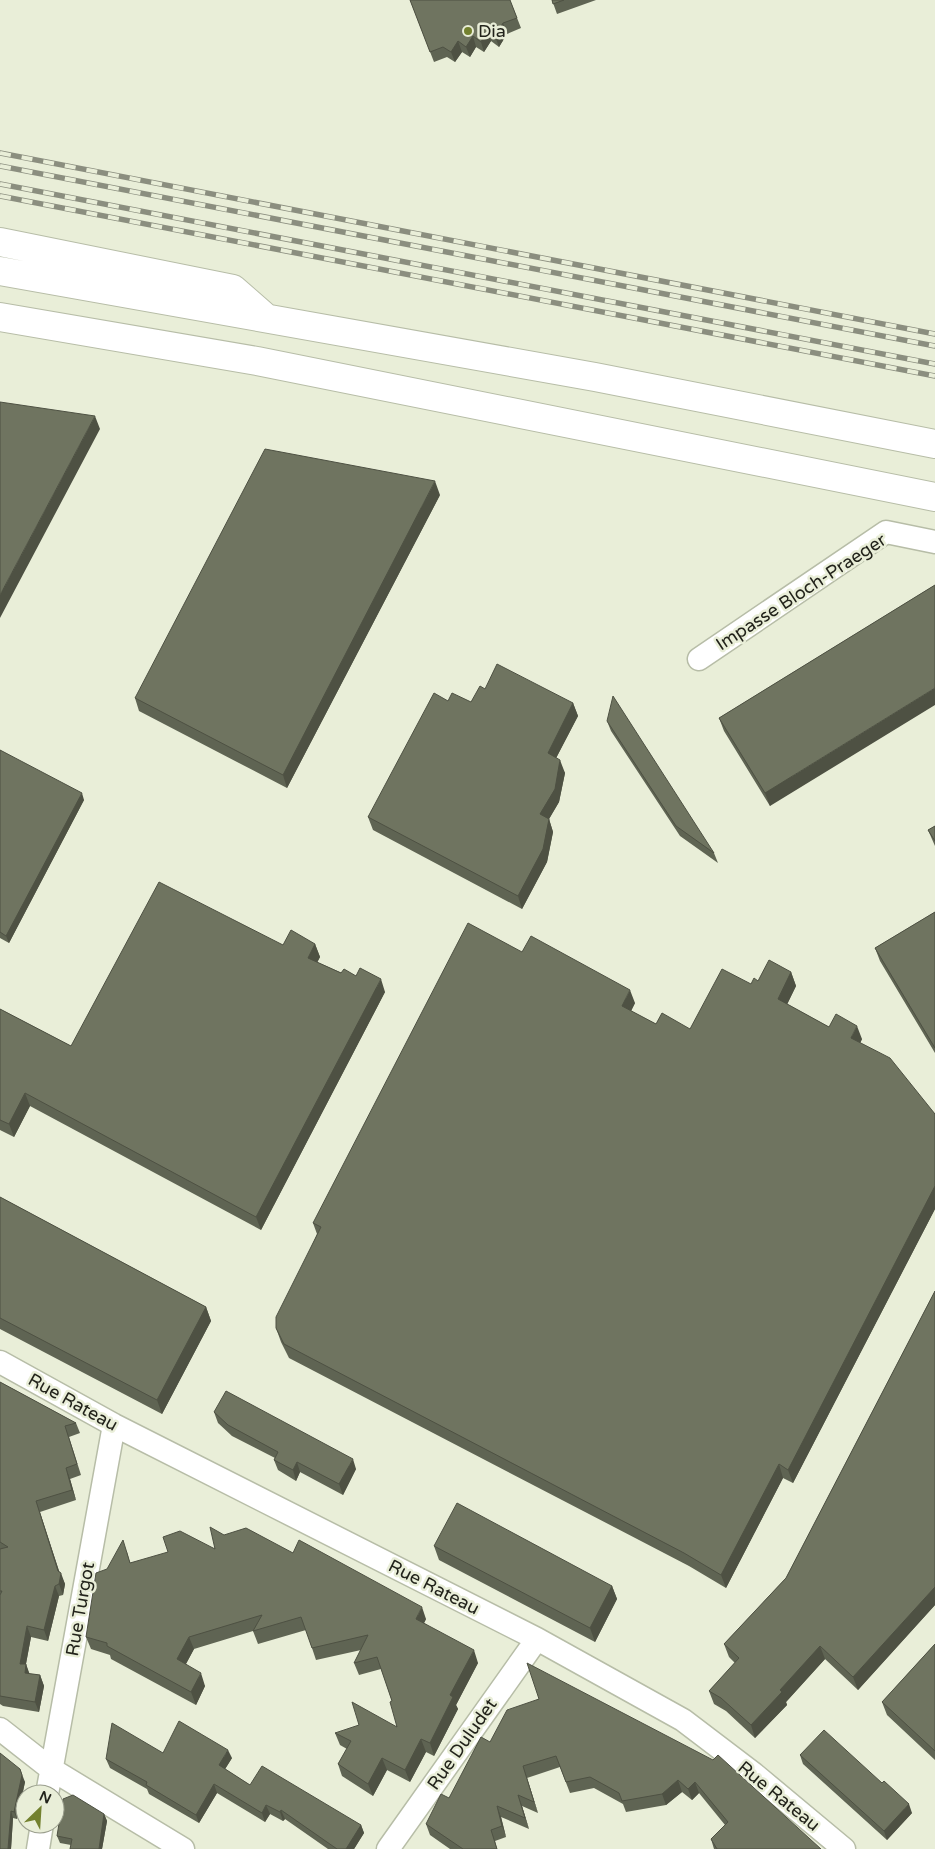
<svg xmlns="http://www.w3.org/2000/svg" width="935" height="1849" viewBox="0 0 935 1849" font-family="'Varela Round',sans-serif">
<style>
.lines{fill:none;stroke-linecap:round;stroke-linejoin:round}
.minor-casing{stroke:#b7bda7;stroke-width:25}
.highway-casing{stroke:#b7bda7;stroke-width:30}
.minor{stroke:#fff;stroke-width:22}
.highway{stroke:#fff;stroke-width:28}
.rail-casing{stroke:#8b8e7f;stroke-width:5.5}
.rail{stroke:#e9eed8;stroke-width:4;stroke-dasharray:11;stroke-linecap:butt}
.wall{fill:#5f6453}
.shaded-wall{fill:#4e5143}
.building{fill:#6f7460;stroke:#4e5143}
.poi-dot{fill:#73812f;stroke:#e9eed8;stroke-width:2}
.labels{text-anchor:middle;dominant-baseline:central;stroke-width:5;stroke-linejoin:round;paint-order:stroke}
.poi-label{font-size:18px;fill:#22231b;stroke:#e9eed8;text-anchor:start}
.street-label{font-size:18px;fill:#22231b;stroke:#e9eed8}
</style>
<rect width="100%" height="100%" fill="#e9eed8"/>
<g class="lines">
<g class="minor-casing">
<path id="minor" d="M699,659l187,-127 49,10
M0,1362l114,63 423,214 146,81 71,54 90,75
M0,1729l51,40 132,80
M47,1794l67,-369
M38,1849l4,-25
M388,1849l149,-210"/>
</g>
<g class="highway-casing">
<path id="highway" d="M0,242l233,47 32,28
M0,271l595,106 340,67
M0,317l257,44 678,136"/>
</g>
<use href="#minor" class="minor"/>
<use href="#highway" class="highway"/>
<g class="rail-casing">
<path id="rail" d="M0,153l935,181
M0,166l935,180
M0,184l935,180
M0,196l935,180"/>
</g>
<use href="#rail" class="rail"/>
</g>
<path class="wall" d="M410,0h101h-1l11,28 -14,6 -8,13 -8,-6 -7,11 -8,-5 -6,10 -8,-5 -7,10 -8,-5 -13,5z
M552,0h44l-39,14z
M440,495l-153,293 -148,-77 -4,-13z
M935,585l-165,221 -46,-75 -5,-13z
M485,689l88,14 5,13 -22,42 9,15 -6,29 -10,17 4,13 -6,30 -25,47 -149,-79 -5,-13 80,-116 23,1z
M607,721l107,132 4,10 -38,-27 -69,-105z
M0,750l84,50 -75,143 -9,-5z
M935,826v20l-7,-16z
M935,912v141l-55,-92 -5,-13z
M315,944l5,13 -3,5 68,30 -124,238 -231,-124 -16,31 -14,-7v-121l71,37 212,-101z
M522,952l113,51 -4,8 25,13 34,5 61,-45 7,-3 33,-9 5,14 -9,18 42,23 33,12 -2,4 75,71v95l-142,274 -10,-5 -57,110 -37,-22 -400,-208 -8,-16 -5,-14 41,-94 -4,-11z
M0,1197l206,110 5,14 -49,93 -162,-85z
M935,1291v314l-77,85 -33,-31 -39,43 1,3 -32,33 -29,-27 -12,-7 -5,-13 26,-28 -6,-6 -5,-13 62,-66z
M0,1382l76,41 4,10 -11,4 12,38 -11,4 6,21 -36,12 19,59 6,13 -2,11 -4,1 -11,45 -17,-4 -5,27 3,10 11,1 4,11 -5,26 -36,-6 -3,-2z
M214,1412l142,57 -13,26 -43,-23 -4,9 -18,-11 -4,-10 1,-2 -43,-22 -14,-13z
M224,1535l69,18 133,66 -2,4 54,40 -22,42 2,4 -24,47 -8,-4 -16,30 -23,-12 -14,26 -31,-20 -4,-12 9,-15 -7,-4 -5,-12 62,-6 -5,-26 -11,-32 -22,6 -5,-12 7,-13 -45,10 -10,-30 -48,14 -5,-13 -59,18 -8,15 19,22 -9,19 -85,-46 -1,-4 -19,-6 -5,-12 41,-85 3,11 85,-14z
M434,1546l178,40 5,13 -22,43 -156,-82z
M935,1644v116l-48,-45 -5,-13z
M539,1699l282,150h-107l-3,-10 14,-14 -26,-32 -7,7 -10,-8 -16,13 -40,7 -3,-8 -29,-16 -24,5 -10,-26 -33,11 11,35 -16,-7 7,23 -28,-12 5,20 -11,4 2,8h-47l-20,-14 -4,-11 23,-26 41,-56z
M0,1753l25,29 -8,37 -4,-1 -2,31h-11z
M163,1753l69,5 -7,11 25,16 111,40 3,8 -10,16h-26l-43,-30 -2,2 -13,-7 -5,8 -48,-29 -18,30 -50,-29 -2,-5 -37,-21 -4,-9z
M800,1755l112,58 -25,27 -84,-76z
M104,1814l3,7 -5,28h-32l1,-4 -11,-2 -3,-7z"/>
<path class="shaded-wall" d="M503,23l4,11 -8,13 -4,-11z
M487,31l4,10 -7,11 -3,-10z
M473,36l3,11 -6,10 -4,-10z
M458,41l4,11 -7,10 -4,-10z
M95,416l5,13 -100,189v-23z
M435,481l5,14 -153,293 -4,-13z
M935,688v17l-165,101 -5,-13z
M573,703l5,13 -26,50 -4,-13z
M560,760l5,13 -6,29 -10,17 4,13 -6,30 -25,47 -4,-13 22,-82z
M82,793l2,7 -75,143 -3,-7z
M315,944l5,13 -7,14 -5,-13z
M791,972l5,14 -13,27 -5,-14z
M381,979l4,13 -124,238 -5,-13z
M630,990l5,13 -8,16 -5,-13z
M857,1026l5,13 -6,13 -5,-14z
M25,1093l5,13 -16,31 -5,-13z
M935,1186v23l-142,274 -5,-13z
M206,1307l5,14 -49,93 -5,-14z
M353,1459l3,10 -13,26 -4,-11z
M297,1462l3,10 -4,9 -3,-11z
M779,1464l4,14 -57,110 -5,-13z
M66,1468l4,11 6,21 -4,-10z
M36,1501l25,76v-4l4,11 -2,11 -4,-11z
M55,1586l4,10 -11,45 -4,-11z
M612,1586l5,13 -22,43 -5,-14z
M935,1587v18l-77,85 -5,-13z
M422,1607l4,12 -6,12 -4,-12z
M27,1626l4,11 -7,37 -4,-10z
M189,1637l5,12 -12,22 -5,-12z
M820,1646l5,13 -39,43 1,3 -32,33 -4,-13 29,-35z
M474,1650l4,13 -22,42 2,4 -24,47 -4,-13 20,-48z
M26,1664l4,11 -5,-2z
M201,1673l4,13 -9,19 -5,-13z
M40,1675l4,11 -5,26 -4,-10z
M421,1739l5,13 -16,30 -5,-12z
M228,1750l4,8 -10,16 -3,-9z
M382,1758l5,12 -14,26 -5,-12z
M523,1766l4,12 11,35 -4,-11z
M20,1769l5,13 -8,37 -3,-7z
M678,1780l4,12 -16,13 -4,-11z
M695,1782l4,11 -7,7 -4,-11z
M214,1784l3,9 -18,30 -3,-8z
M518,1795l4,11 7,23 -4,-11z
M909,1804l3,9 -25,27 -3,-9z
M266,1805l4,9 -5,8 -3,-9z
M497,1806l4,11 5,20 -4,-11z
M281,1810l4,9 -2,2 -3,-9z
M11,1811l2,7 -2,31h-3z
M104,1814l3,7 -5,28h-3z
M361,1825l3,8 -10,16h-8z"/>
<path class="building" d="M410,0h100l7,18 -14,5 -8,13 -8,-5 -6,11 -8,-6 -7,11 -8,-6 -7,11 -8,-5 -13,5z
M552,0h12l-11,4z
M0,402l95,14 -95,179z
M265,449l170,32 -152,294 -148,-77z
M935,585v103l-170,105 -46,-75z
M497,664l76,39 -25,50 12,7 -5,29 -15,25 9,5 -6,30 -25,47 -150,-79 66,-124 14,8 4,-8 19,9 9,-16 5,3z
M613,696l101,157 -38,-27 -69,-105z
M0,750l82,43 -76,143 -6,-4z
M935,826v15l-7,-11z
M159,882l124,63 8,-15 24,14 -7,14 33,15 3,-4 12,7 4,-8 21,11 -125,238 -231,-124 -16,31 -9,-4v-111l71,37z
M935,912v136l-60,-100z
M468,923l54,29 9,-16 99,54 -8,16 34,18 6,-11 28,16 32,-60 29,15 3,-6 4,3 11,-21 22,12 -13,27 51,28 7,-13 21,12 -6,12 39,20 45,56v72l-147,284 -9,-6 -58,111 -37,-22 -400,-209 -8,-16v-11l45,-90 -8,-4z
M0,1197l206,110 -49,93 -157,-82z
M935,1291v296l-82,90 -33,-31 -40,44 2,2 -31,33 -30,-27 -12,-7 30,-33 -15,-14 62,-66z
M0,1382l76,41 -11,3 12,38 -11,4 6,22 -36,11 22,70 3,2 -2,11 -4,2 -11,44 -17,-4 -7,38h6l-1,9 15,2 -5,27 -35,-6v-101l2,-4h-2v-42l8,-2 -8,-5z
M226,1391l127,68 -14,25 -42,-22 -4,8 -19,-10 4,-8 -50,-27 -14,-13z
M457,1503l155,83 -22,42 -156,-82z
M210,1527l14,8 22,-7 47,25 6,-13 123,67 -6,12 58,31 -24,45 3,2 -23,46 -9,-4 -16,31 -23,-12 -14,26 -30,-20 13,-23 -16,-8 24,-8 -7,-23 45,25 -7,-25 2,-1 -15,-44 -23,6 14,-28 -56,13 -11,-31 -48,14 9,-16 -73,22 -12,22 24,14 -10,19 -84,-46v-3l-21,-6 10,-64 11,-4 16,-29 7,23 38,-11 -5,-15 17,-6 35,18z
M935,1644v107l-53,-49z
M527,1663l186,97 5,-5 103,94h-104l-6,-10 17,-17 -33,-40 -7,7 -10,-9 -16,14 -40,7 -3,-8 -29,-16 -24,5 -10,-26 -33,10 11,36 -16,-7 7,23 -28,-12 5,20 -11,4 6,19h-34l-37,-25 15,-30 8,4 32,-61 9,5 17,-32 32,-11z
M179,1721l49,29 -9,15 31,20 12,-19 99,59 -15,24h-9l-56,-39 -1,2 -14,-7 -4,8 -48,-29 -18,31 -50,-30 1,-3 -41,-23 6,-36 51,30z
M824,1730l58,53 2,-2 25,23 -25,27 -84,-76z
M0,1753l20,16 2,6 -8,37 -3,-1 -3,38h-8z
M73,1795l31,19 -5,35h-29l2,-10 -15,-3 6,-37z"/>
<circle class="poi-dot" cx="468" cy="31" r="5"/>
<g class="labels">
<g class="poi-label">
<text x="478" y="31">Dia</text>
</g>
<g class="street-label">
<text transform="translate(801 592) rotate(-33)">Impasse Bloch-Praeger</text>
<text transform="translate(73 1402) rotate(29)">Rue Rateau</text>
<text transform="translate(434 1587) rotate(27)">Rue Rateau</text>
<text transform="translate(80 1609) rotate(-80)">Rue Turgot</text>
<text transform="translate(462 1744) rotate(-55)">Rue Duludet</text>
<text transform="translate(779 1796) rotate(39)">Rue Rateau</text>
</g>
</g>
<g transform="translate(40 1809) rotate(25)"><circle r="24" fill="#e9eed8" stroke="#999d8c"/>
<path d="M0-4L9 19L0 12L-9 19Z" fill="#73812f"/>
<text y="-8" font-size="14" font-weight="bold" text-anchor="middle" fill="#22231b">N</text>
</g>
</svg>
